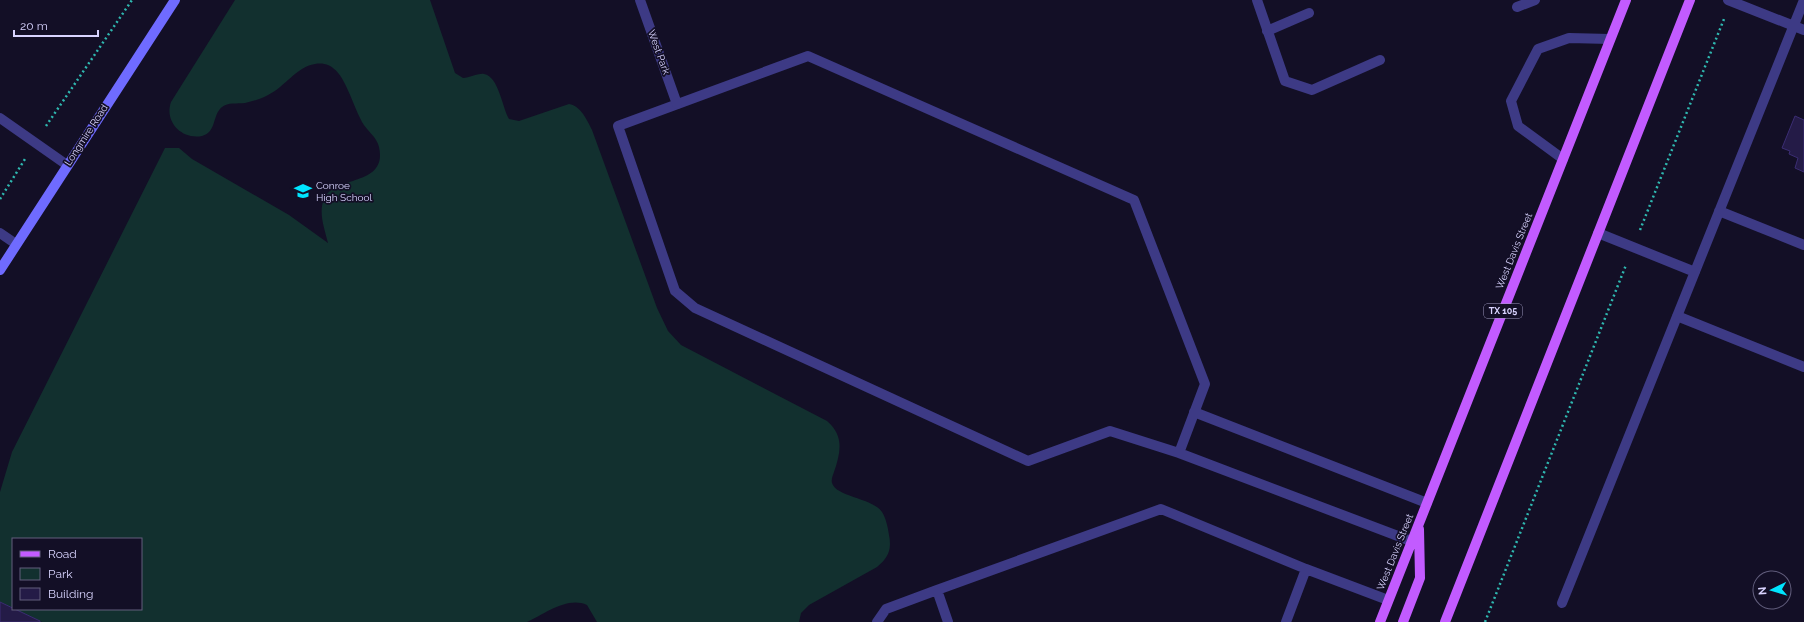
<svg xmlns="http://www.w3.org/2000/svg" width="1804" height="622" viewBox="0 0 1804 622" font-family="Raleway,sans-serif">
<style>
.green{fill:#12302f}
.building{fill:#241b47;stroke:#3b2d73}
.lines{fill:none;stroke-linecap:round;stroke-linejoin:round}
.path{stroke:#2fb8b0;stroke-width:2.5;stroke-dasharray:2 3;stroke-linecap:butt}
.service{stroke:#3d3a85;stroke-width:10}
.minor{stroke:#3d3a85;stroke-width:10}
.secondary{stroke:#6f6bff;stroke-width:10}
.primary{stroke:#c25bff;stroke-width:10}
.labels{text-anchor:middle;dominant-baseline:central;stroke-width:3.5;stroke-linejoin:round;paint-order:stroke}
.shield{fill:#130f26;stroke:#9e99be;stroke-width:1}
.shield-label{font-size:9px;font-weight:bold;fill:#d9d4ff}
.street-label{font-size:10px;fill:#d9d4ff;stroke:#130f26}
.poi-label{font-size:10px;fill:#d9d4ff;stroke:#130f26;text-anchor:start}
</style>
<rect width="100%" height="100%" fill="#130f26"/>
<path class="green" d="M235,0h195l25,73 8,5c7,0 15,-5 21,-4 15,3 18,33 25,45l10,2 50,-17c12,2 18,16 23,26l65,178 11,23 13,14 146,76c17,15 14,30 7,51 -1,3 -3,7 -2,11 4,14 41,15 50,29 4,6 6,16 7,23 3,15 -1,23 -12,32l-68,38 -8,8 -2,9h-202l-10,-17c-20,-9 -42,9 -60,17h-485l-28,-13h127v-70h-128v69l-13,-6v-110l12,-40 153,-304h14l13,11 97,56 39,28c-3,-13 -10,-30 -4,-44 10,-24 64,-12 55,-52 -2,-10 -12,-16 -17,-25 -6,-11 -10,-24 -16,-36 -6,-13 -15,-25 -31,-22 -19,3 -30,23 -47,31 -7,4 -15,6 -23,8 -8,1 -17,-1 -23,4 -10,8 -5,25 -20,29 -20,4 -38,-14 -31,-34z"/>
<path class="building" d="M1795,116l9,4v52l-9,-4 3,-10 -9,-4 1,-3 -8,-3z
M0,602l40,19v1h-40z"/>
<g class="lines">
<path class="path" d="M46,126l86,-126
M0,199l25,-40
M1640,230l84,-211
M1485,622l141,-357"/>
<path class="service" d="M1257,0l28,81 27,9 68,-30
M1728,0l76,30
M1517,7l18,-7
M1267,31l42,-18
M0,118l67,47
M1563,159l-45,-33 -7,-25 27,-52 31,-11 41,1
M1719,211l85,34
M0,233l16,11
M1598,233l97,39
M1677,316l127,51
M1194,412l233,91
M1179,453l26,-69 -71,-184 -326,-144 -190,70 57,165 20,17 333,153 82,-30 69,22 232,88
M1562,603l242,-603
M877,622l9,-13 51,-19
M948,622l-11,-32 224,-81 145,60 82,31
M1286,622l20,-53"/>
<path class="minor" d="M640,0l37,104"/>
<path class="secondary" d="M0,270l175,-270"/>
<path class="primary" d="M1380,622l246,-622
M1403,622l17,-44 -1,-49
M1445,622l245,-622"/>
</g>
<defs>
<g id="school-bare" transform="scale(1.38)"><path d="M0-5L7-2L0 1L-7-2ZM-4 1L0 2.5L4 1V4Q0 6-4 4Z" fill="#00e5ff" stroke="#130f26" stroke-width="2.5" paint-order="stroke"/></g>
</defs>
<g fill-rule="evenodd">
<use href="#school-bare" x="303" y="191"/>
</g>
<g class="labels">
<rect class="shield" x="1484" y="304" width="38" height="14" rx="3"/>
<g class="shield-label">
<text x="1503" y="311">TX 105</text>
</g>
<g class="street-label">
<text transform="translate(659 52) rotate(70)">West Park</text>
<text transform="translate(86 135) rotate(-57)">Longmire Road</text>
<text transform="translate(1514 251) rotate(-68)">West Davis Street</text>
<text transform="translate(1395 552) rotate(-68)">West Davis Street</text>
</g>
<g class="poi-label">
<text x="316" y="185">Conroe<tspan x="316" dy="12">High School</tspan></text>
</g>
</g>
<rect x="12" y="538" width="130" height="72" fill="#130f26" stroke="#625e7d"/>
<rect x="20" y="551" width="20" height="6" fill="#c25bff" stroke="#625e7d"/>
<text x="48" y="558" font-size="12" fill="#d9d4ff">Road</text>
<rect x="20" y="568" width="20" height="12" fill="#12302f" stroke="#625e7d"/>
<text x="48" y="578" font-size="12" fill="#d9d4ff">Park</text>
<rect x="20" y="588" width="20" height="12" fill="#241b47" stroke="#625e7d"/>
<text x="48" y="598" font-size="12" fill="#d9d4ff">Building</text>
<g transform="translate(1772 590) rotate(265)"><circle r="19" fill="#130f26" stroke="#625e7d"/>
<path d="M0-3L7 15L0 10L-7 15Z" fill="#00e5ff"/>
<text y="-6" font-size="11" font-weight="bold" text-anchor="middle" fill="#d9d4ff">N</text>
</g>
<path d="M14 30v6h84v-6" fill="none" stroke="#d9d4ff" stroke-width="2"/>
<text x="20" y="30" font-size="12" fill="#d9d4ff" stroke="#130f26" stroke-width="3" paint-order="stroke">20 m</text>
</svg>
